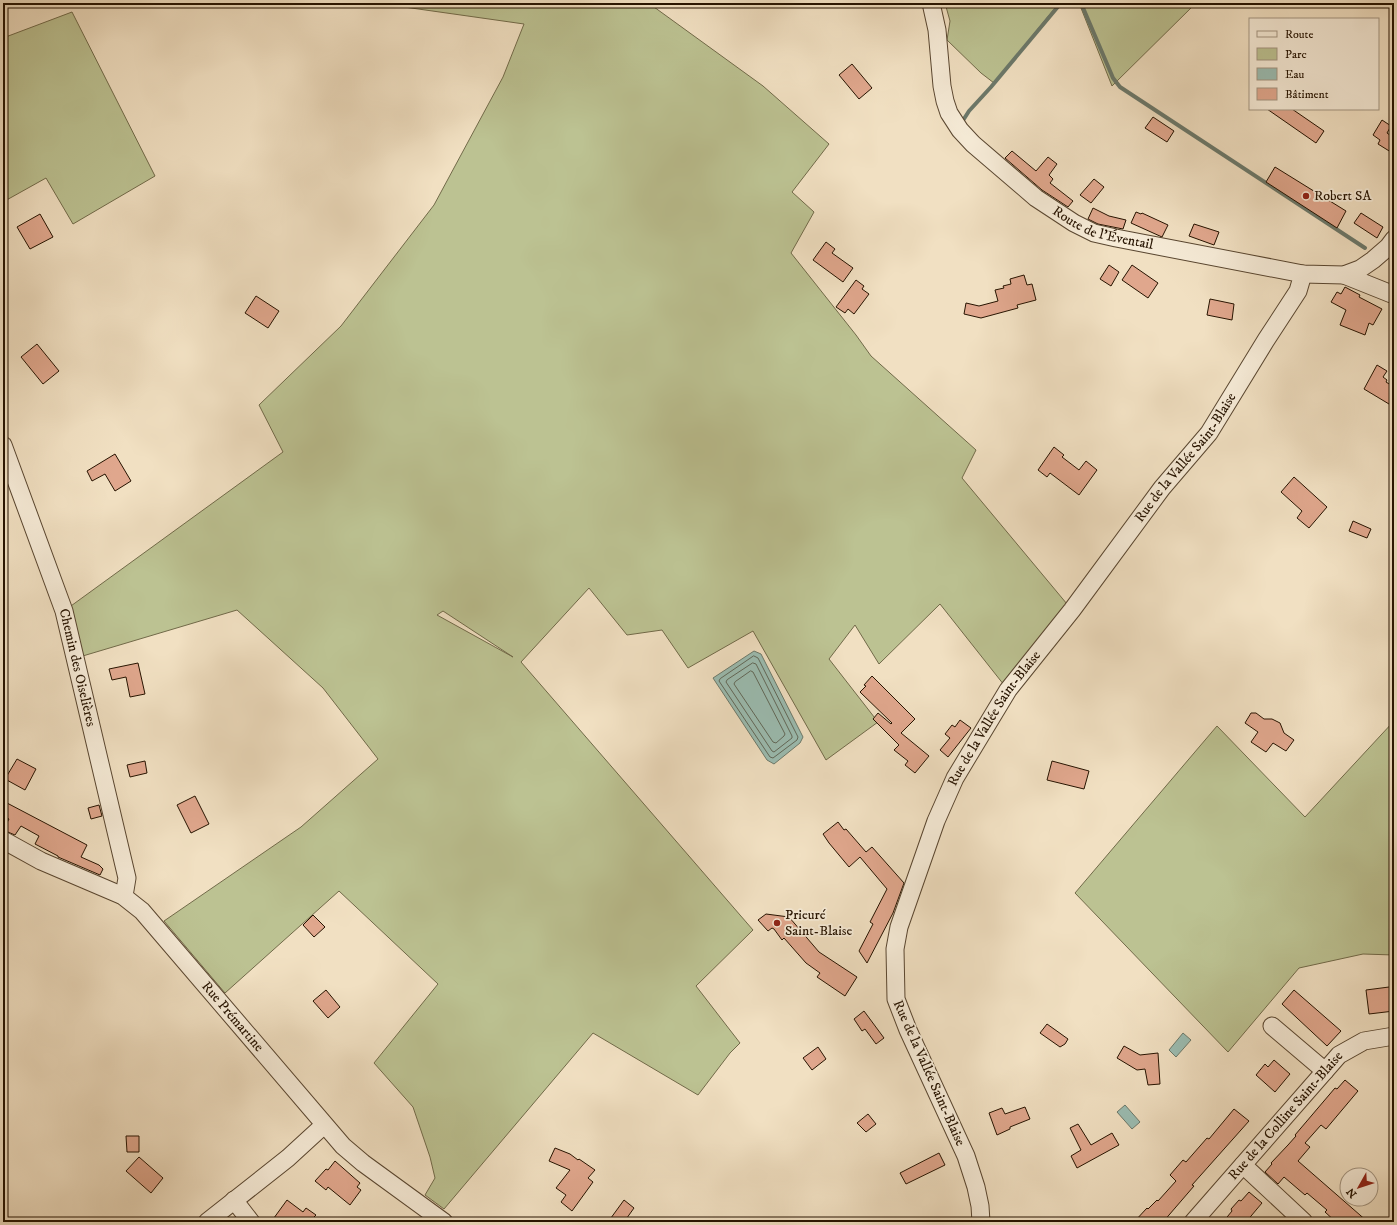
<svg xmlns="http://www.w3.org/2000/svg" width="1397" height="1225" viewBox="0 0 1397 1225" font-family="'IM FELL DW Pica',serif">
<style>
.green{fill:#bcc292;stroke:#716a49;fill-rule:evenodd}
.water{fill:#9bbdb2;stroke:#6c796b}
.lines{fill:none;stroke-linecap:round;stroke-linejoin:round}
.shore{stroke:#606859;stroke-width:1}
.stream{stroke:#6c796b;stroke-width:4}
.building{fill:#e0a78d;stroke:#261300}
.minor-casing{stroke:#594630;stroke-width:19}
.minor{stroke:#f6ebd7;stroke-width:17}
.poi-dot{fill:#8f2418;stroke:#f6ebd7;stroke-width:1.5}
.labels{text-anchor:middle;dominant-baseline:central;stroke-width:3.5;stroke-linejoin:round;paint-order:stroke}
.poi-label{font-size:14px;fill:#261300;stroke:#f6ebd7;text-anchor:start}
.street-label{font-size:14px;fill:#261300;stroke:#f6ebd7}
</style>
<rect width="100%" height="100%" fill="#f1e0c2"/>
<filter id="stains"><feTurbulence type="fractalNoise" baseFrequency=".005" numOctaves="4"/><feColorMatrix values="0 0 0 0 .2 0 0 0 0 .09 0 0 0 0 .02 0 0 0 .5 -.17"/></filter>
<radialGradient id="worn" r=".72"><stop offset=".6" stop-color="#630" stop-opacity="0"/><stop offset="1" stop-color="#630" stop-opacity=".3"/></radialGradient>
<path class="green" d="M376,3h282l-4,4 109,79 66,58 -37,48 22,20 -23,41 65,82 15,21 105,94 -14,28 110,132 -64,80 -68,-86 -61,60 -24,-39 -26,34 49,63 -52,38 -73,-129 -65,37 -26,-38 -35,5 -38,-47 -68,74 232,268 -57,56 44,57 -10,10 -32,42 -105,-62 -149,176 -19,-14 10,-17 -5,-21 -17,-50 -39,-44 64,-79 -99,-93 -114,102 -61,-72 137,-94 77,-68 -55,-71 -86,-78 -161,48 -12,-47 219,-159 -24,-47 82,-79 93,-121 69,-128 21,-53zM443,611l70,46 -76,-42z
M945,3h114l-65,80 -13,-10 -34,-33 3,-19z
M1079,3h117l-84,83z
M72,12l83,164 -82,48 -27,-46 -43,24v-164z
M1394,721v234l-31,-1 -64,14 -71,84 -153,-159 142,-167 88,91z"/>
<path class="water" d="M754,651l7,3 42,83 -3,6 -26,21 -7,-4 -54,-82z
M1183,1033l8,7 -15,17 -7,-7z
M1125,1105l15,17 -8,7 -15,-17z"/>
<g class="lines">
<path class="shore" d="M754,656l4,2 40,79 -1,3 -24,18 -3,-1 -51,-76 1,-2z
M753,663l3,1 36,72v2l-18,14 -2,-1 -46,-69 1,-2z
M751,671l2,1 32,62 -1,2 -8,7 -3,-1 -39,-58 1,-2z"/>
<path class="stream" d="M1081,3l32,75 7,9 245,161
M962,122l7,-11 22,-24 70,-84"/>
</g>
<path class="building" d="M852,64l20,24 -13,11 -20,-24z
M1267,109h25l32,22 -8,12z
M1153,117l21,14 -7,11 -22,-14z
M1382,120l9,6 -4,7 7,5v16l-16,-10 2,-4 -7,-5z
M1012,151l24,20 12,-14 9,7 -8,11 4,4 -3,4 23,18 -5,6 -26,-17 -37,-32z
M1275,167l71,44 -9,17 -71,-46z
M1094,179l10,8 -13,16 -11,-8z
M1093,208l16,8 17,4 -3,9 -25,-5 -10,-5z
M1136,212l5,2 1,-1 26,12 -6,12 -31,-14z
M1361,213l22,14 -6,11 -23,-15z
M40,214l13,23 -23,12 -13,-22z
M1194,224l25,8 -5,13 -25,-9z
M826,242l9,7 -3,4 21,15 -10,14 -30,-22z
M1109,265l10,7 -8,14 -11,-7z
M1132,265l26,18 -10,15 -26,-18z
M1024,275l3,10 5,-1 4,16 -19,5 1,3 -37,10 -17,-4 2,-11 13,3 19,-5 -3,-11 9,-2 -1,-2 8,-2 -1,-5z
M856,280l8,6 -2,3 7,5 -15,20 -6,-5 -3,4 -9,-6z
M1345,287l15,8 -1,2 23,12 -9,16 -4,-2 -4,12 -25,-10 6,-15 -15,-8 6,-10 4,2z
M256,296l23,15 -11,17 -23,-15z
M1210,299l24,5 -2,16 -25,-5z
M37,344l22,27 -16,13 -22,-27z
M1377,365l10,6 -4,6 4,3 -1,2 8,5v20l-30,-18z
M1054,447l10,8 -2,2 17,13 7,-9 11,9 -18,25 -29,-22 -3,4 -9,-7z
M115,454l16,27 -16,10 -10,-17 -13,7 -5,-10z
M1294,477l33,30 -18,21 -12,-10 5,-7 -21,-19z
M1353,521l18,8 -4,9 -18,-7z
M138,663l7,31 -15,3 -4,-20 -14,3 -3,-11z
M872,676l43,43 -14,14 28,23 -14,17 -10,-8 3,-4 -14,-11 5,-5 -26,-26 5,-6 13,11 1,-1 -32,-31 6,-6 -2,-1z
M1251,713h5l8,6h8l8,4 4,10 10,7 -8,11 -13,-8 -7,9 -15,-10 7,-10 -13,-9z
M960,720l11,8 -23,29 -8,-7 10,-12 -5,-4 7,-9 3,2z
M17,759l19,10 -11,21 -20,-11z
M145,761l2,12 -17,4 -3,-12z
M1052,761l37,10 -5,18 -37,-9z
M195,796l14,28 -18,9 -14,-28z
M7,803l80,42 -6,12 18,8 4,4 -3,6 -42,-18v-1l-23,-12 4,-8 -18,-10 -6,9 -12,-5 6,-11 -6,-3v-5z
M99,805l3,11 -11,3 -3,-11z
M838,822l6,8 2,-1 20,23 6,-5 32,36 -11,30 -26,50 -8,-12 14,-27 -3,-2 17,-33 -27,-32 -11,10 -20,-24 -6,-9z
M766,914l23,3 30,35 38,25 -12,19 -28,-19 3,-4 -14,-10 -22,-25 -2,2 -8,-11 -2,-1 -4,3 -10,-11z
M313,915l12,12 -11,10 -11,-12z
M1389,987l5,4v20l-25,3 -3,-24z
M326,990l14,17 -12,11 -15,-17z
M1294,990l47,41 -14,15 -45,-42z
M864,1011l20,27 -8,6 -11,-15 -3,2 -8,-12z
M1047,1024l21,15 -3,5 -5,3 -20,-14z
M1124,1046l16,9 18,-2 2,31 -12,1 -3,-16 -8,1 -20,-12z
M818,1047l8,12 -14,11 -9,-12z
M1274,1060l16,14 -15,18 -19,-17 9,-11 3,3z
M1345,1080l13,11 -32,38 -5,-4 -16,18 5,4 -12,14 70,61h-32l-11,-10 2,-2 -20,-17 -2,2 -21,-18 -6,7 -13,-12 7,-8 -1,-1 17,-18 8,-9 -1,-1 40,-47 2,1z
M1025,1107l5,12 -20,8v2l-13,6 -8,-22 13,-5 3,6z
M1234,1109l15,12 -57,64 2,1 -31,36h-29l13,-14 1,1 9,-9 1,1 18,-20 -6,-6 13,-15 3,2 21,-24 2,1z
M868,1114l8,10 -10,8 -9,-9z
M1078,1124l13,21 21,-12 7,12 -42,23 -6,-12 10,-6 -11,-22z
M126,1136h13v16h-12z
M555,1148l15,6 8,6 1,-1 16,11 -7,8 5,4 -21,29 -11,-9 5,-7 -10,-7 14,-18 -21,-9z
M939,1153l6,12 -39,19 -6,-11z
M139,1157l24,21 -12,15 -25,-22z
M335,1161l25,22 -3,4 4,3 -11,15 -22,-18 -2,3 -11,-9 11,-12 2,1z
M1249,1192l13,11 -16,19h-23l9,-11 -1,-2 8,-9 2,1z
M287,1200l16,12 3,-4 10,7 -3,3 5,4h-47z
M624,1200l10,8 -10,14h-16z"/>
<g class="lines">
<g class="minor-casing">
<g id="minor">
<path id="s1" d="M931,3l6,27 5,56 3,15 4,12 11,17 13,14 63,54 38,25 20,10 22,5 187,36 41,1 16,-6 13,-9 15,-13 6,-8"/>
<path d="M1344,275l50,20"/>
<path id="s2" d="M3,445l61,166 63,267 -2,12 -2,6"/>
<path id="s3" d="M3,840l38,21 82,35 19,15 201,235 20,17 81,59"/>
<path d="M1272,1026l53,45"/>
<path d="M1243,1165l61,57"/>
<path d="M234,1200l17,22"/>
<path d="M207,1222l81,-64 36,-33"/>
<path id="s4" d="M981,1222l-1,-16 -4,-19 -10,-31 -58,-126 -12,-31 -1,-50 4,-22 37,-106 19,-43 53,-88 64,-80 90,-122 47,-55 57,-93 32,-49 5,-17"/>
<path id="s5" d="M1193,1222l146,-167 25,-14 30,-5"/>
</g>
</g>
<use href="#minor" class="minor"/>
</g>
<g class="poi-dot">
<circle cx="1306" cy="196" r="4"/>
<circle cx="777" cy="923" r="4"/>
</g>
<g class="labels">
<g class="poi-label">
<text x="1314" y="196">Robert SA</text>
<text x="785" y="915">Prieuré<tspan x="785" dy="16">Saint-Blaise</tspan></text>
</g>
<g class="street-label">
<text stroke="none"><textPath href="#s1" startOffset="309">Route de l'Éventail</textPath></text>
<text stroke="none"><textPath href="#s4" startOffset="867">Rue de la Vallée Saint-Blaise</textPath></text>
<text stroke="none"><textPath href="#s2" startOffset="235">Chemin des Oiselières</textPath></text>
<text stroke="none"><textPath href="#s4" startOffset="543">Rue de la Vallée Saint-Blaise</textPath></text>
<text stroke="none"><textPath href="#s3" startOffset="296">Rue Prémartine</textPath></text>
<text transform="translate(929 1073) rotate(66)">Rue de la Vallée Saint-Blaise</text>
<text stroke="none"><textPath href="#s5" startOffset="141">Rue de la Colline Saint-Blaise</textPath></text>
</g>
</g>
<rect width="1397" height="1225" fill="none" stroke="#f1e0c2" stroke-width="16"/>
<rect x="4" y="4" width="1389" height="1217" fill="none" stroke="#261300" stroke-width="2"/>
<rect x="8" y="8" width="1381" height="1209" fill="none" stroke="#261300"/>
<rect x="1249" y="18" width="130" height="92" fill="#f6ebd7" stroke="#a39581"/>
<rect x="1257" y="31" width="20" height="6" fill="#f6ebd7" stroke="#a39581"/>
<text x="1285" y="38" font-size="12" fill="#261300">Route</text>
<rect x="1257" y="48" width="20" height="12" fill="#bcc292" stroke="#a39581"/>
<text x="1285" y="58" font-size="12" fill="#261300">Parc</text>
<rect x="1257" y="68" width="20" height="12" fill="#9bbdb2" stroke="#a39581"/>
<text x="1285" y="78" font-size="12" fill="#261300">Eau</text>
<rect x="1257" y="88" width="20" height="12" fill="#e0a78d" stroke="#a39581"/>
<text x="1285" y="98" font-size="12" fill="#261300">Bâtiment</text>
<g transform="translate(1359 1187) rotate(231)"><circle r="19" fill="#f6ebd7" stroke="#a39581"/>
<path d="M0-3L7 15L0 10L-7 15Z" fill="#8f2418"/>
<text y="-6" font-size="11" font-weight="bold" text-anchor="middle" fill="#261300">N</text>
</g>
<rect width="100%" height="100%" filter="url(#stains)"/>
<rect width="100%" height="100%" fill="url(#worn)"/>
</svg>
